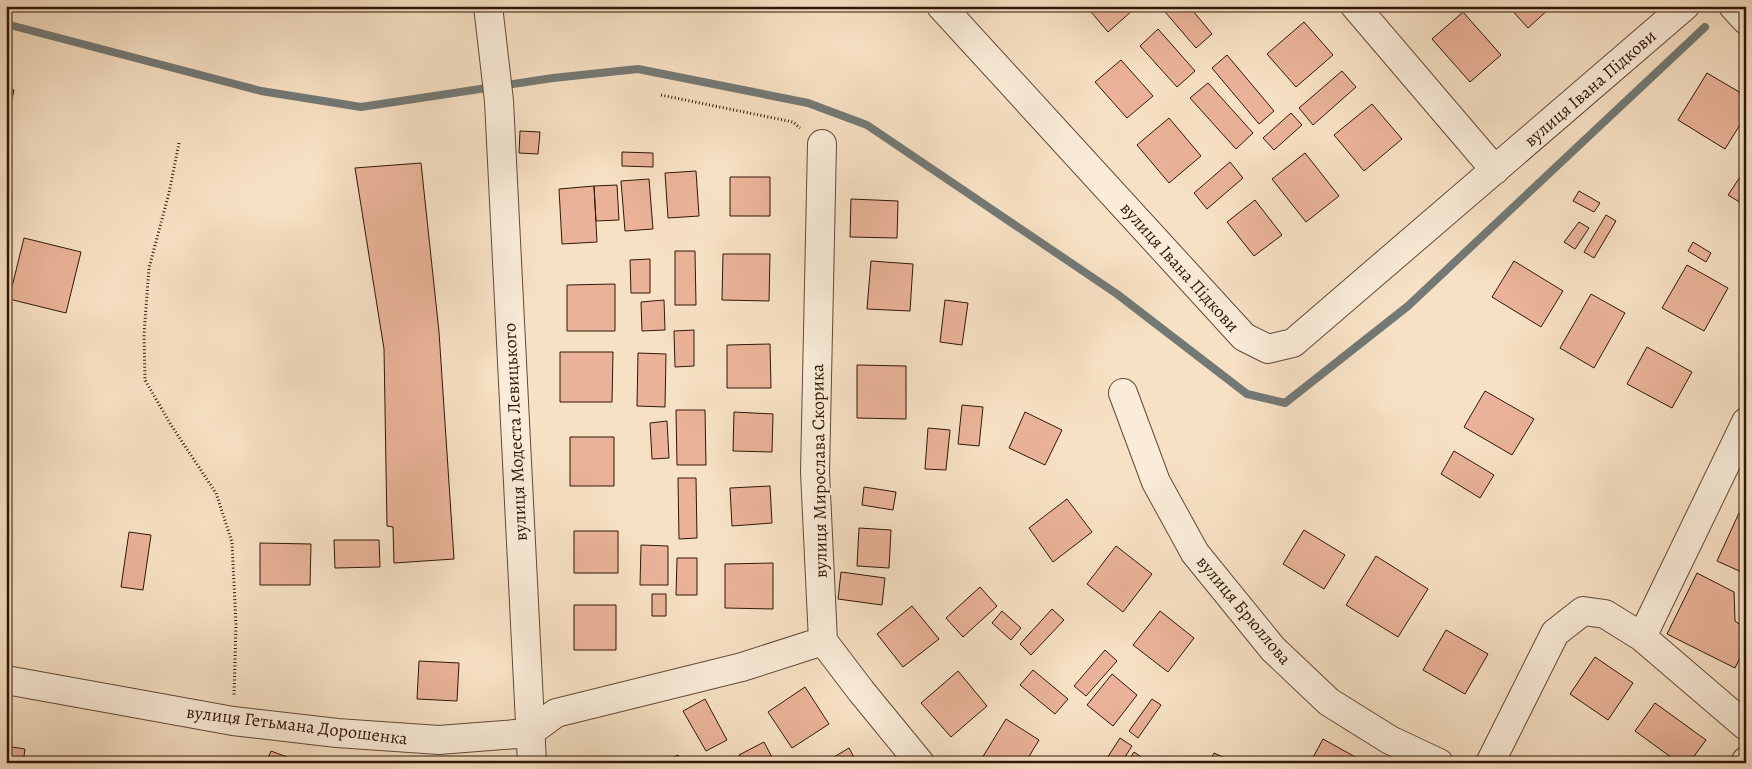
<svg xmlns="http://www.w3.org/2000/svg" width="1752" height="769" viewBox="0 0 1752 769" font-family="Alegreya,serif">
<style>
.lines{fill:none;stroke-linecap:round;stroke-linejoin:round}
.stream{stroke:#737975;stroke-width:8}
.building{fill:#eab399;stroke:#301708}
.minor-casing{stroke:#624a37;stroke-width:30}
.path{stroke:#301708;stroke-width:3;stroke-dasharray:1 2.5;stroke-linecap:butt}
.minor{stroke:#faecd9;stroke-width:28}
.labels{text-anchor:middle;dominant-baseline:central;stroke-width:4;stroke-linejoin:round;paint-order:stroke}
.street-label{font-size:18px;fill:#301708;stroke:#faecd9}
</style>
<rect width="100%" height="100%" fill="#f7e1c4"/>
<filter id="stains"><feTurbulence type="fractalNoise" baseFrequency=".004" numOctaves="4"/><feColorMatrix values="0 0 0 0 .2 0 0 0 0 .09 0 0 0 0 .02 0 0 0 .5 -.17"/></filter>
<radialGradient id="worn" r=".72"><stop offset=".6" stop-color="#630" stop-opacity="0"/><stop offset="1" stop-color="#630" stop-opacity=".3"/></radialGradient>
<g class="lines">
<path class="stream" d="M6,24l255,67 100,16 192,-29 85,-9 170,34 59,22 250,169 130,100 38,9 123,-97 297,-279"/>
</g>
<path class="building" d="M1086,6h44l3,4 -25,22z
M1160,6h29l23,28 -16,14z
M1508,6h44l-24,22z
M1463,12l38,43 -31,27 -38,-43z
M1304,22l29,33 -37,32 -29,-33z
M1158,29l37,42 -18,16 -37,-41z
M1227,55l47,56 -15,13 -47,-56z
M1121,60l32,36 -26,22 -32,-36z
M1342,71l14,16 -43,38 -14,-17z
M1707,73l39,23v19l-21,34 -47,-29z
M1208,83l45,50 -17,16 -46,-51z
M6,88l8,2 -7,32h-1z
M1372,104l30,35 -38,32 -30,-36z
M1291,113l11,12 -28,25 -11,-12z
M1169,118l32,38 -32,27 -32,-38z
M520,131l20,1 -2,22 -19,-1z
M622,152l31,1v14l-31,-1z
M1305,153l34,43 -33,26 -34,-43z
M1230,162l13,16 -36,31 -13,-16z
M421,163l18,169 15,227 -60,4 -1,-36 -6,-1 -3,-177 -29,-181z
M1746,168v38l-18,-11z
M696,171l3,45 -31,2 -3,-45z
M730,177h40v39h-40z
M649,179l4,50 -28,2 -4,-50z
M617,185l2,35 -23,1 -2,-35z
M594,186l3,56 -35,2 -3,-55z
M1579,191l21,12 -6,9 -21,-11z
M851,199l47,2 -1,37 -47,-1z
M1255,200l27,35 -28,21 -27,-34z
M1606,215l10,6 -22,37 -10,-6z
M1579,222l10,6 -14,21 -11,-7z
M24,238l57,14 -15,61 -57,-14z
M1693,242l18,11 -5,9 -18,-11z
M675,251h20l1,54h-21z
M723,254h47l-1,47 -47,-1z
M650,259v34h-19l-1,-33z
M871,261l42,3 -3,47 -43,-2z
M1514,261l49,30 -22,36 -49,-30z
M1687,265l41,23 -24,43 -42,-23z
M615,284v47h-48v-46z
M1591,294l34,19 -31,55 -34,-20z
M664,300l1,30 -23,1 -1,-29z
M945,300l23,3 -6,42 -22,-3z
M694,330v36l-19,1 -1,-36z
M770,344l1,44h-44v-43z
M1647,347l45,25 -20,36 -45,-24z
M560,352h53l-1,50h-52z
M638,353l28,1 -1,53 -28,-1z
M857,365l49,1v53l-49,-1z
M1485,391l49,28 -22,36 -48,-28z
M962,405l21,2 -4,39 -21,-2z
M676,410h29l1,55h-29z
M734,412l39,2 -1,38 -39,-1z
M1025,412l37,18 -17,35 -36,-17z
M667,421l2,37 -17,1 -2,-36z
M928,428l22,2 -4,40 -21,-1z
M570,437h44v49h-44z
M1454,451l40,24 -14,23 -39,-24z
M678,478h18l1,60 -18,1z
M770,486l2,37 -40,3 -2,-38z
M864,487l32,5 -3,18 -31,-5z
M1067,499l25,33 -39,30 -24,-34z
M1739,513l7,3v58l-29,-13z
M859,528l32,2 -2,38 -32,-2z
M1304,530l41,25 -21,34 -41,-25z
M574,531h44v42h-44z
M129,532l22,3 -8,55 -22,-3z
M334,540h45l1,27 -45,1z
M260,543l51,1 -1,41h-50z
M641,545l27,1v39h-28z
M1116,546l36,28 -29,38 -36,-28z
M1376,556l52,33 -30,48 -52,-32z
M677,558h20v37h-21z
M773,563v46l-48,-1v-44z
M841,572l44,6 -3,27 -44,-6z
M1697,573l37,19 1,29 11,8v16l-11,23 -68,-34z
M980,587l17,19 -34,31 -17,-19z
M652,594h14v22h-14z
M574,605h42v45h-42z
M912,606l27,33 -36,28 -26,-33z
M1052,609l12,11 -33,35 -11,-11z
M1002,611l19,17 -10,12 -19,-17z
M1160,611l34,27 -26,34 -35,-27z
M1446,630l42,24 -23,40 -42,-24z
M1105,650l12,11 -31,35 -12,-10z
M1595,657l38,26 -25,37 -38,-26z
M419,661l40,2 -2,38 -40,-2z
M1033,670l35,29 -13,15 -35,-29z
M958,671l29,35 -36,31 -30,-34z
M1112,674l25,21 -24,31 -26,-21z
M805,687l24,37 -37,24 -24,-36z
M705,699l22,41 -21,11 -23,-40z
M1152,699l9,6 -23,33 -9,-7z
M1655,703l51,37 -17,23h-10l-44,-32z
M1006,719l33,21 -14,23h-46z
M1120,738l12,8 -11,17h-17z
M1323,739l36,20 -2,4h-47z
M764,742l11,21h-31l-5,-8z
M6,746l19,3 -2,14h-17z
M849,748l8,15h-33z
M271,751l16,6 -3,6h-18z
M1134,752l13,9 -1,2h-19z
M1214,753l16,7 -1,3h-20z
M678,755l4,8h-22z"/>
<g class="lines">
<g class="minor-casing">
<path id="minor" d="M488,6l11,95 33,662
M941,6l303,331 24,12 25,-6 392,-337
M1355,6l140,164
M1733,6l13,14
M822,144l-7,328 8,169 38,50 59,72
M1123,393l33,89 39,71 78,96 56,53 61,38 49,23
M1642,637l104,-215
M6,680l227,41 104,12 102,7 90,-7 27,-20 186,-46 81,-26
M1490,763l65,-130 28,-22 22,3 37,23 104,89
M1745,763l1,-2"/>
</g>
<path class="path" d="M661,95l132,27 7,6
M179,143l-10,50 -20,75 -5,66 1,46 26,45 45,68 16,49 4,83 -2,70"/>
<use href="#minor" class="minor"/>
</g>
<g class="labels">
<g class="street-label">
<text transform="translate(1590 88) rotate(-41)">вулиця Івана Підкови</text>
<text transform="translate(1180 267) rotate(48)">вулиця Івана Підкови</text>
<text transform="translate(515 432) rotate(-93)">вулиця Модеста Левицького</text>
<text transform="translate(819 471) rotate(-91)">вулиця Мирослава Скорика</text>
<text transform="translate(1244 610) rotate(50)">вулиця Брюллова</text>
<text transform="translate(297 725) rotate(7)">вулиця Гетьмана Дорошенка</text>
</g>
</g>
<rect width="1752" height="769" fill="none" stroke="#f7e1c4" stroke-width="25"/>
<rect x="8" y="8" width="1737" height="754" fill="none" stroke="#301708" stroke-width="2.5"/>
<rect x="12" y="12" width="1727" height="744" fill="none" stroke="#301708"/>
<rect width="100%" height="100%" filter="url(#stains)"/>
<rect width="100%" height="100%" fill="url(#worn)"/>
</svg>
